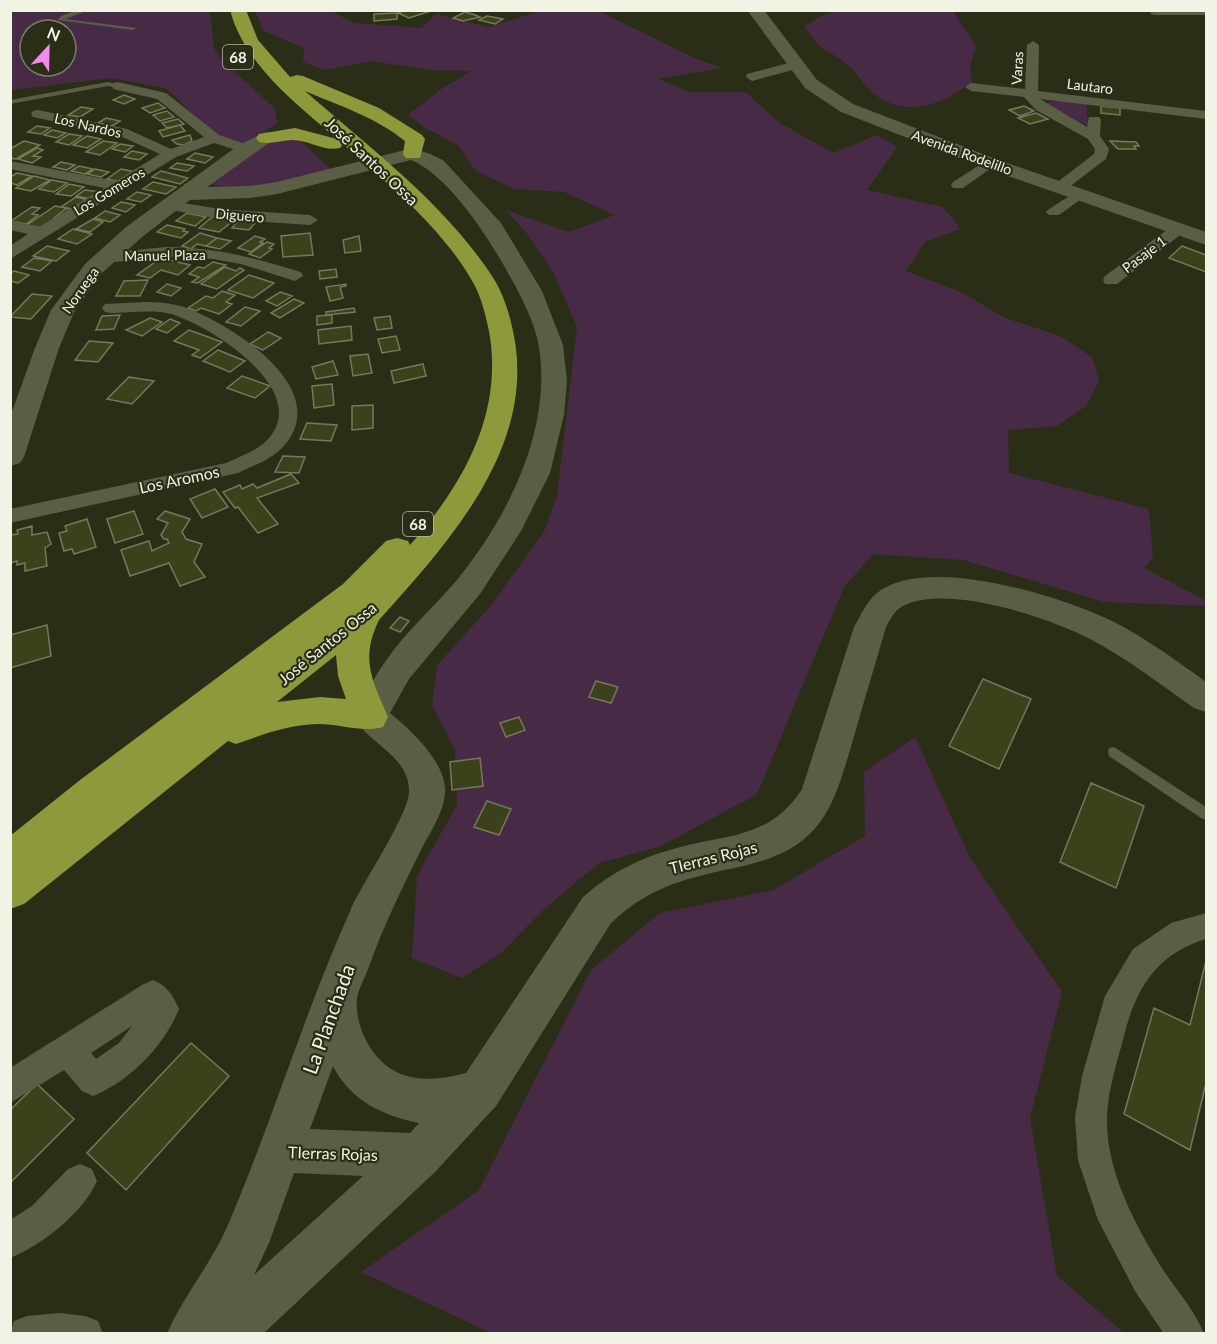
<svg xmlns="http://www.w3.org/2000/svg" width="1217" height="1344" viewBox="0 0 1217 1344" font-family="Lato,sans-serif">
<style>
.green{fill:#472b46;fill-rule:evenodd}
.building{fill:#3c411b;stroke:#74795e;stroke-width:1.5}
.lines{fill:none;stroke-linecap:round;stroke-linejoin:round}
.lane{fill:#5a5e44;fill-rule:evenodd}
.street{fill:#5a5e44;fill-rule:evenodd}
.secondary{fill:#5a5e44;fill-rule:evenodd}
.highway{fill:#8e993b;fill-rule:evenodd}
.labels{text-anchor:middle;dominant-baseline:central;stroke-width:4.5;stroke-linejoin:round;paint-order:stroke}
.far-street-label{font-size:14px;fill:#f1f4e5;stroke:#2b2e16}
.shield{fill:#2b2e16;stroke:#b6b9a7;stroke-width:1.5}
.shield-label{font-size:15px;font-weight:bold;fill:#f1f4e5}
.street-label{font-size:16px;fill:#f1f4e5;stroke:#2b2e16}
.near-street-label{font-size:20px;fill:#f1f4e5;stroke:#2b2e16}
</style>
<rect width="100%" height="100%" fill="#2b2e16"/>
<path class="green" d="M10,11h200l4,37 5,9 56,52 2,14 -32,23 -29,-9 -50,-49 -56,-10 -99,12zM30,30h36v36h-36z
M255,11h76l23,12 67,5 15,-14 52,13 49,-15 -2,-1h64l91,45 31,12 -63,11 31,13h56l35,31 53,30 44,-18 20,12 -30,43 76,17 17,22 -35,13 -19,29 57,22 42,25 55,18 32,21 7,24 -13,25 -29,20 -49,4 1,43 140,36 4,48 -9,11 62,33v5l-101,-4 -142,-42 -90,-6 -29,33 -87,207 -96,52 -62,17 -55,46 -42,43 -40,26 -50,-20 5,-82 40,-71 -2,-56 -23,-43 5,-41 52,-57 55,-76 13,-36 20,-169 -23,-54 -26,-38 -22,-25 63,22 46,-17 -51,-23 -50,-3 -38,-18 -18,-26 -34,-18 -16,-12 32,-25 31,-19 -41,-1 -59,-9 -46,9 -22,-8 1,-14 -40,-17z
M837,11h116l23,35 -6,20 2,16c-28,21 -61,36 -94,15 -12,-8 -19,-22 -29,-31 -20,-18 -29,-12 -44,-40l15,-10z
M1058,101l28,3 2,22 -40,-21v-3z
M298,138l33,32c-38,9 -81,24 -121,14l60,-43z
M915,737l55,121 92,134 -32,126 27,158 67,57h-633l-130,-61 118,-82 112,-220 69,-57 114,-23 91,-54 -1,-64z"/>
<path class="building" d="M407,10h23l1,1 -22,7 -11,-5z
M465,12l10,3 5,2 -17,4 -10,-3z
M397,13v6l-23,2v-7z
M487,16l16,3 -8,5 -16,-4z
M124,95l11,4 -11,5 -11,-4z
M158,103l7,5 -15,5 -8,-5z
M1024,106l10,5 -14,5 -11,-6z
M1101,106l19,2v7l-19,-2z
M81,107l12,2 -13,8 -12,-2z
M167,111l7,6 -14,4 -7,-6z
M1036,113l12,6 -18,5 -12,-6z
M106,118l14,3 -8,5 -14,-3z
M178,119l6,5 -17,4 -5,-5z
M180,125l5,6 -22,6 -4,-6z
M37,126l13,2 -9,6 -13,-2z
M52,130l14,3 -9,5 -13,-3z
M69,134l13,2 -13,9 -13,-3z
M190,135l2,6 -8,4 -7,-1 -5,-4z
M87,136l14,3 -14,9 -14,-3z
M24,141l16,4 -24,14 -6,-1v-9z
M103,141l14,2 -17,12 -14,-3z
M1110,141l26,1 3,4h-5l2,3h-18z
M120,144l13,2 -8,6 -13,-3z
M37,148l6,2 -10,6 8,1 -9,6 -14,-4z
M132,151l15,3 -8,6 -15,-3z
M195,153l18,4 -8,6 -18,-4z
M61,162l14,3 -8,5 -14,-3z
M177,163l17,3 -7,5 -17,-3z
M79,166l14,3 -8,5 -14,-3z
M95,169l14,3 -8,5 -14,-3z
M121,169l14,3 -14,10 -14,-3z
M161,171l27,7 -8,6 -28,-7z
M17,173l15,3 -15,9 -7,-2v-6z
M34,176l16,4 -19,11 -15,-3z
M52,180l15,3 -13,9 -15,-3z
M153,182l23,5 -10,7 -23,-5z
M69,184l15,3 -13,9 -15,-2z
M85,190l15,2 -9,7 -15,-3z
M137,192l14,3 -10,7 -14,-3z
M76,197l12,3 -15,10 -12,-3z
M121,202l14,3 -9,7 -14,-4z
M55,206l12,2 -13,10 3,3 -11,8 -19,-4z
M32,207l8,1 -8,6 6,1 -12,9 -15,-3z
M105,211l15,4 -10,7 -15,-4z
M187,213l19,4 -11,9 -19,-5z
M212,217l22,3 -15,12 -20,-4z
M93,219l10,3 -13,10 -14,-3z
M238,221l17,2 -6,7 -17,-2z
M167,225l18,4 -2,2 5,1 -7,6 -24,-6z
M73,229l19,5 -15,10 -19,-5z
M200,233l17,5 -11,8 -9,-2 -6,5 -9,-3z
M310,233l3,22 -30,2 -2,-21z
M255,236l10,3 -5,3 3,1 -12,9 -13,-4z
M359,236l2,15 -16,2 -2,-13z
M217,238l14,3 -11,8 -14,-3z
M267,242l7,2 -5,4 3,1 -12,9 -11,-4z
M47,246l22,5 -13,10 -23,-5z
M1182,246l24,9v17l-37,-14z
M34,258l18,3 -12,10 -18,-4z
M161,258l29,7 -12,10 -17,-5 -11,8 -13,-3z
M213,262l13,3 -28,18 -6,-1 7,-5 -10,-3 9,-7 6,1z
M225,267l11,4 4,-3 4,2 -27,19 -16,-5z
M336,269l1,8 -17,2 -1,-8z
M14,271l15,4 -11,8 -8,-2v-7z
M249,275l25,8 -21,15 -25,-8z
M148,280l-8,16h-24l8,-15z
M167,284l14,4 -10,8 -14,-4z
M346,284v2l-6,1 3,11 -13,3 -4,-14z
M222,291l13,4 -9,7 6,2 -13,10 -18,-6 -5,3 -8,-3 18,-12 7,2z
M280,292l12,4 -15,10 -11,-5z
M32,294l20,2 -21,23 -21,-2z
M294,299l10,4 -24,15 -9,-5z
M245,307l15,4 -19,15 -15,-4z
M354,308l1,4 -29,3v-3z
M120,315l-6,14 -18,1 6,-14z
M332,315v8l-15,2v-9z
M390,316l2,12 -15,2 -3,-12z
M150,318l12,4 -20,14 -16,-6z
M170,319l10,4 -13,10 -11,-4z
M351,326l1,14 -33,4 -1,-14z
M189,330l33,12 -22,16 -8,-3 7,-5 -25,-9z
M268,332l13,6 -18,12 -13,-6z
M396,336l4,14 -18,3 -4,-14z
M89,341l24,2 -15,19 -23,-2z
M218,350l27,11 -15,11 -27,-11z
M368,354l4,19 -19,3 -3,-20z
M333,361l5,14 -22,4 -4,-12z
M423,364l3,12 -32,7 -3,-12z
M242,376l28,10 -15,12 -28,-10z
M129,377l25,4 -22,23 -25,-5z
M332,384l2,21 -20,3 -2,-22z
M373,405v23l-21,2v-24z
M307,423l30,2 -6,16 -31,-2z
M283,456l22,1 -6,16 -24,-1z
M291,474l8,9 -42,15 21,26 -20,9 -20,-26 -3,1 -12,-16 17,-7 2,4 11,-5 4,4z
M215,489l13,18 -26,11 -12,-19z
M134,511l9,23 -28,9 -8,-24z
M165,511l25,8 -8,13 4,7 16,5 -8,18 11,15 -25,9 -11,-23 -39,13 -9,-26 28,-9 3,10 17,-8 -2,-4h-3l-3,-4 7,-12 -11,-4z
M87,519l9,28 -22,7 -2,-5 -8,2 -5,-18 8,-2 -2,-5z
M32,526v9l15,-3 4,12 -6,4 2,18 -22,5v-8l-8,2v-4l-7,2v-28l8,-1 -1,-4z
M400,617l9,4 -9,11 -10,-4z
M47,625l4,31 -41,12v-33z
M983,679l48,20 -32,70 -50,-23z
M596,681l22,6 -7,16 -22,-6z
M519,717l6,13 -19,7 -6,-14z
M480,758l3,28 -31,4 -2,-28z
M1091,783l53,23 -28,82 -56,-26z
M487,801l24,8 -12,26 -25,-8z
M1206,961v122l-16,67 -66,-36 30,-106 36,17z
M191,1043l38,33 -103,114 -39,-37z
M37,1084l37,35 -64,64v-73z"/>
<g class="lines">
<path class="lane" d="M78,10h11l-24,9 71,9 -3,2 -75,-10 3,-4z
M108,82l13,4 -3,2 -10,-2 -98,18v-4z
M1114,747l92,60v13l-5,-2 -92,-62 -1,-4 1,-4z"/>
<path class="street" d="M1150,10h56v5h-51l-4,-1z
M1033,41l6,4 -1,46 168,20v8l-166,-20 47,28 2,-10h10l2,3 -1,16 9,13 -3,10 -41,31h-10l-2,-3 2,-3 39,-30 1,-5 -7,-10 -52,-29 -12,-13 -53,-6 -6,-4 6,-4 54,6 2,-44z
M796,61l4,1 2,3 -2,3 -48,13 -6,-4 1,-3z
M118,82l48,11 53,42 32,11 2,3 -7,4 -32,-10 -38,14 -166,102v-13l18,-12 -18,-4v-10l29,7 65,-39 -94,-19v-8l106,20 44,-27 -42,-19 -85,-18 -2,-3 2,-3 5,-1 89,19 44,20 33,-12 -47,-38 -44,-10 -1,-3 1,-3z
M989,159l5,1 2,3 -2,3 -31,22h-10l-2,-3 2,-3z
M1079,190l5,1 2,3 -2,3 -25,18h-10l-3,-3 3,-3z
M171,201l49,8 90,6 8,5 -8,5 -90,-6 -54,-10 -3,-3 3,-3z
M1178,224l8,5 -2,3 -67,52h-12l-2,-4 2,-4 67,-50z
M166,247c48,0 90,11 135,25l2,4 -8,5 -54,-17 -28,-5 -47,-2 -62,6 -8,-5 8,-5z
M144,302c14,0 27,1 40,5 47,17 153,83 98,141 -12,12 -29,18 -44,25l-228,50v-14l216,-46c15,-7 33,-13 43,-25 42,-49 -60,-113 -98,-124 -19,-5 -41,-1 -60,-1l-6,-1 -3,-4 3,-4z
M1206,913v26c-46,14 -67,44 -80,89 -7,29 -18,59 -19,89 -1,53 26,104 53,148 14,23 34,43 44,69h-40l-29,-43 -37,-71 -20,-60 -3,-43 7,-41 23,-80 28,-47 38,-26z
M153,980c14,6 20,15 26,29 -15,37 -49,72 -86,87l-11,-5 -18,-21 -54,33v-35l132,-83zM132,1026l-13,17 -23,16 -5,-6z
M80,1164l12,5 5,12c-13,31 -56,65 -87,77v-38l22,-14 36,-37z
M60,1313l25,3 13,5 5,13h-93l4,-13 13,-5z"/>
<path class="secondary" d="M747,10h17l53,70 36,24 143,55 210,73v13l-224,-78 -141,-55 -36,-24z
M266,132l7,2 3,4 -69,49 43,-1 27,-4 136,-34 17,6 13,6 58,63 41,68 21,54 4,36 -3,34 -14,58 -29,58 -41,63 -71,85 -19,34c21,17 58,51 55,81 -2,19 -14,37 -23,54 -20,40 -39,79 -54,121 -3,9 -10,20 -11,30 -2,22 8,45 23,61 23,24 57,21 86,13l117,-176c27,-24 58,-40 94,-49 51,-14 93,-9 125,-59l52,-162c7,-12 12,-25 23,-34 48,-40 187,4 237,29 33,17 63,39 92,60v30l-12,-4c-33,-23 -66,-49 -102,-68 -41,-22 -146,-57 -189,-34 -8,4 -13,13 -17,21 -10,35 -21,70 -31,106 -22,75 -31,116 -116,134 -52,11 -89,19 -128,56l-115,183 -61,66 -172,162h-96c16,-38 44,-70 60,-107 45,-104 77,-214 124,-318 12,-27 57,-93 58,-117 1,-36 -41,-48 -55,-75 9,-18 19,-38 31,-55 20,-30 49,-55 72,-82 51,-63 95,-150 82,-233 -4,-27 -23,-60 -36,-83 -19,-33 -57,-90 -92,-104l-134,34 -27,4 -60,2 -48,37 -41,37 -26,36 -16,38 -35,109 -4,6 -10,3v-49l25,-69 16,-38 34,-46 41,-37 113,-82zM333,1066c17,34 50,50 86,57l-9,10 -100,-4zM294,1173l69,3 -109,99 15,-32z"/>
<path class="highway" d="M230,10h16l12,30 32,37 7,-2 6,1 76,32 43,27 3,4 -5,19h-14l-3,-4 2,-13c-30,-24 -65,-35 -100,-50 65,57 139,112 187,185 11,17 17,36 21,55 25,114 -63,210 -134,289 -19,39 -7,60 9,97l-5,10c-20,6 -43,-3 -65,-3 -32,1 -53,10 -82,20l-8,-3 -204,163 -14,5v-73l70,-56 263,-196 43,-43 11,-3 11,3 2,4c53,-60 94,-132 79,-214 -4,-18 -8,-36 -18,-52 -31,-53 -83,-95 -128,-135l-3,4c-16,4 -31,-8 -47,-8 -12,0 -22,5 -34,2l-3,-4 3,-4 36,-6 42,11c-41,-36 -92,-73 -107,-129zM336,655l2,21 8,23 -26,-2 -43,5z"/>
</g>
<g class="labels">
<g class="far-street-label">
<text transform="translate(1017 68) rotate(-87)">Varas</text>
<text transform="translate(1090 86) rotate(7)">Lautaro</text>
<text transform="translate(88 125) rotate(13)">Los Nardos</text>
<text transform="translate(962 152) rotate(20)">Avenida Rodelillo</text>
<text transform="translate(109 191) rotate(-31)">Los Gomeros</text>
<text transform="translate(240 215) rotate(5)">Diguero</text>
<text transform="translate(1144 254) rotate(-37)">Pasaje 1</text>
<text transform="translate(165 255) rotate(-1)">Manuel Plaza</text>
<text transform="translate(80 290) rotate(-55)">Noruega</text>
</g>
<g class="shield">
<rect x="223" y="45" width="30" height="24" rx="4.5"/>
<rect x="403" y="512" width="30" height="24" rx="4.5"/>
</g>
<g class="shield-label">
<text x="238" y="57">68</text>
<text x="418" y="524">68</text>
</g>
<g class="street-label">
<text transform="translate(372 161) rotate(43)">José Santos Ossa</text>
<text transform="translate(179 479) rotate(-12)">Los Aromos</text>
<text transform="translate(327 643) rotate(-39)">José Santos Ossa</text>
<text transform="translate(713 857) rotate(-14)">TIerras Rojas</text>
<text transform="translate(333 1153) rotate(2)">TIerras Rojas</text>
</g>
<g class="near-street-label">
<text transform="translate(328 1019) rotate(-70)">La Planchada</text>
</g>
</g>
<rect width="1217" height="1344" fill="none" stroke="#f1f4e5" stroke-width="24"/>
<g transform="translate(48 48) rotate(22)"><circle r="28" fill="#2b2e16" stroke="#7a7d69" stroke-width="1.5"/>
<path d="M0-4.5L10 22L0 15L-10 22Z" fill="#f28af2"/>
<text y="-9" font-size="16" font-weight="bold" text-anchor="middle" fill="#f1f4e5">N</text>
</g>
</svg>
